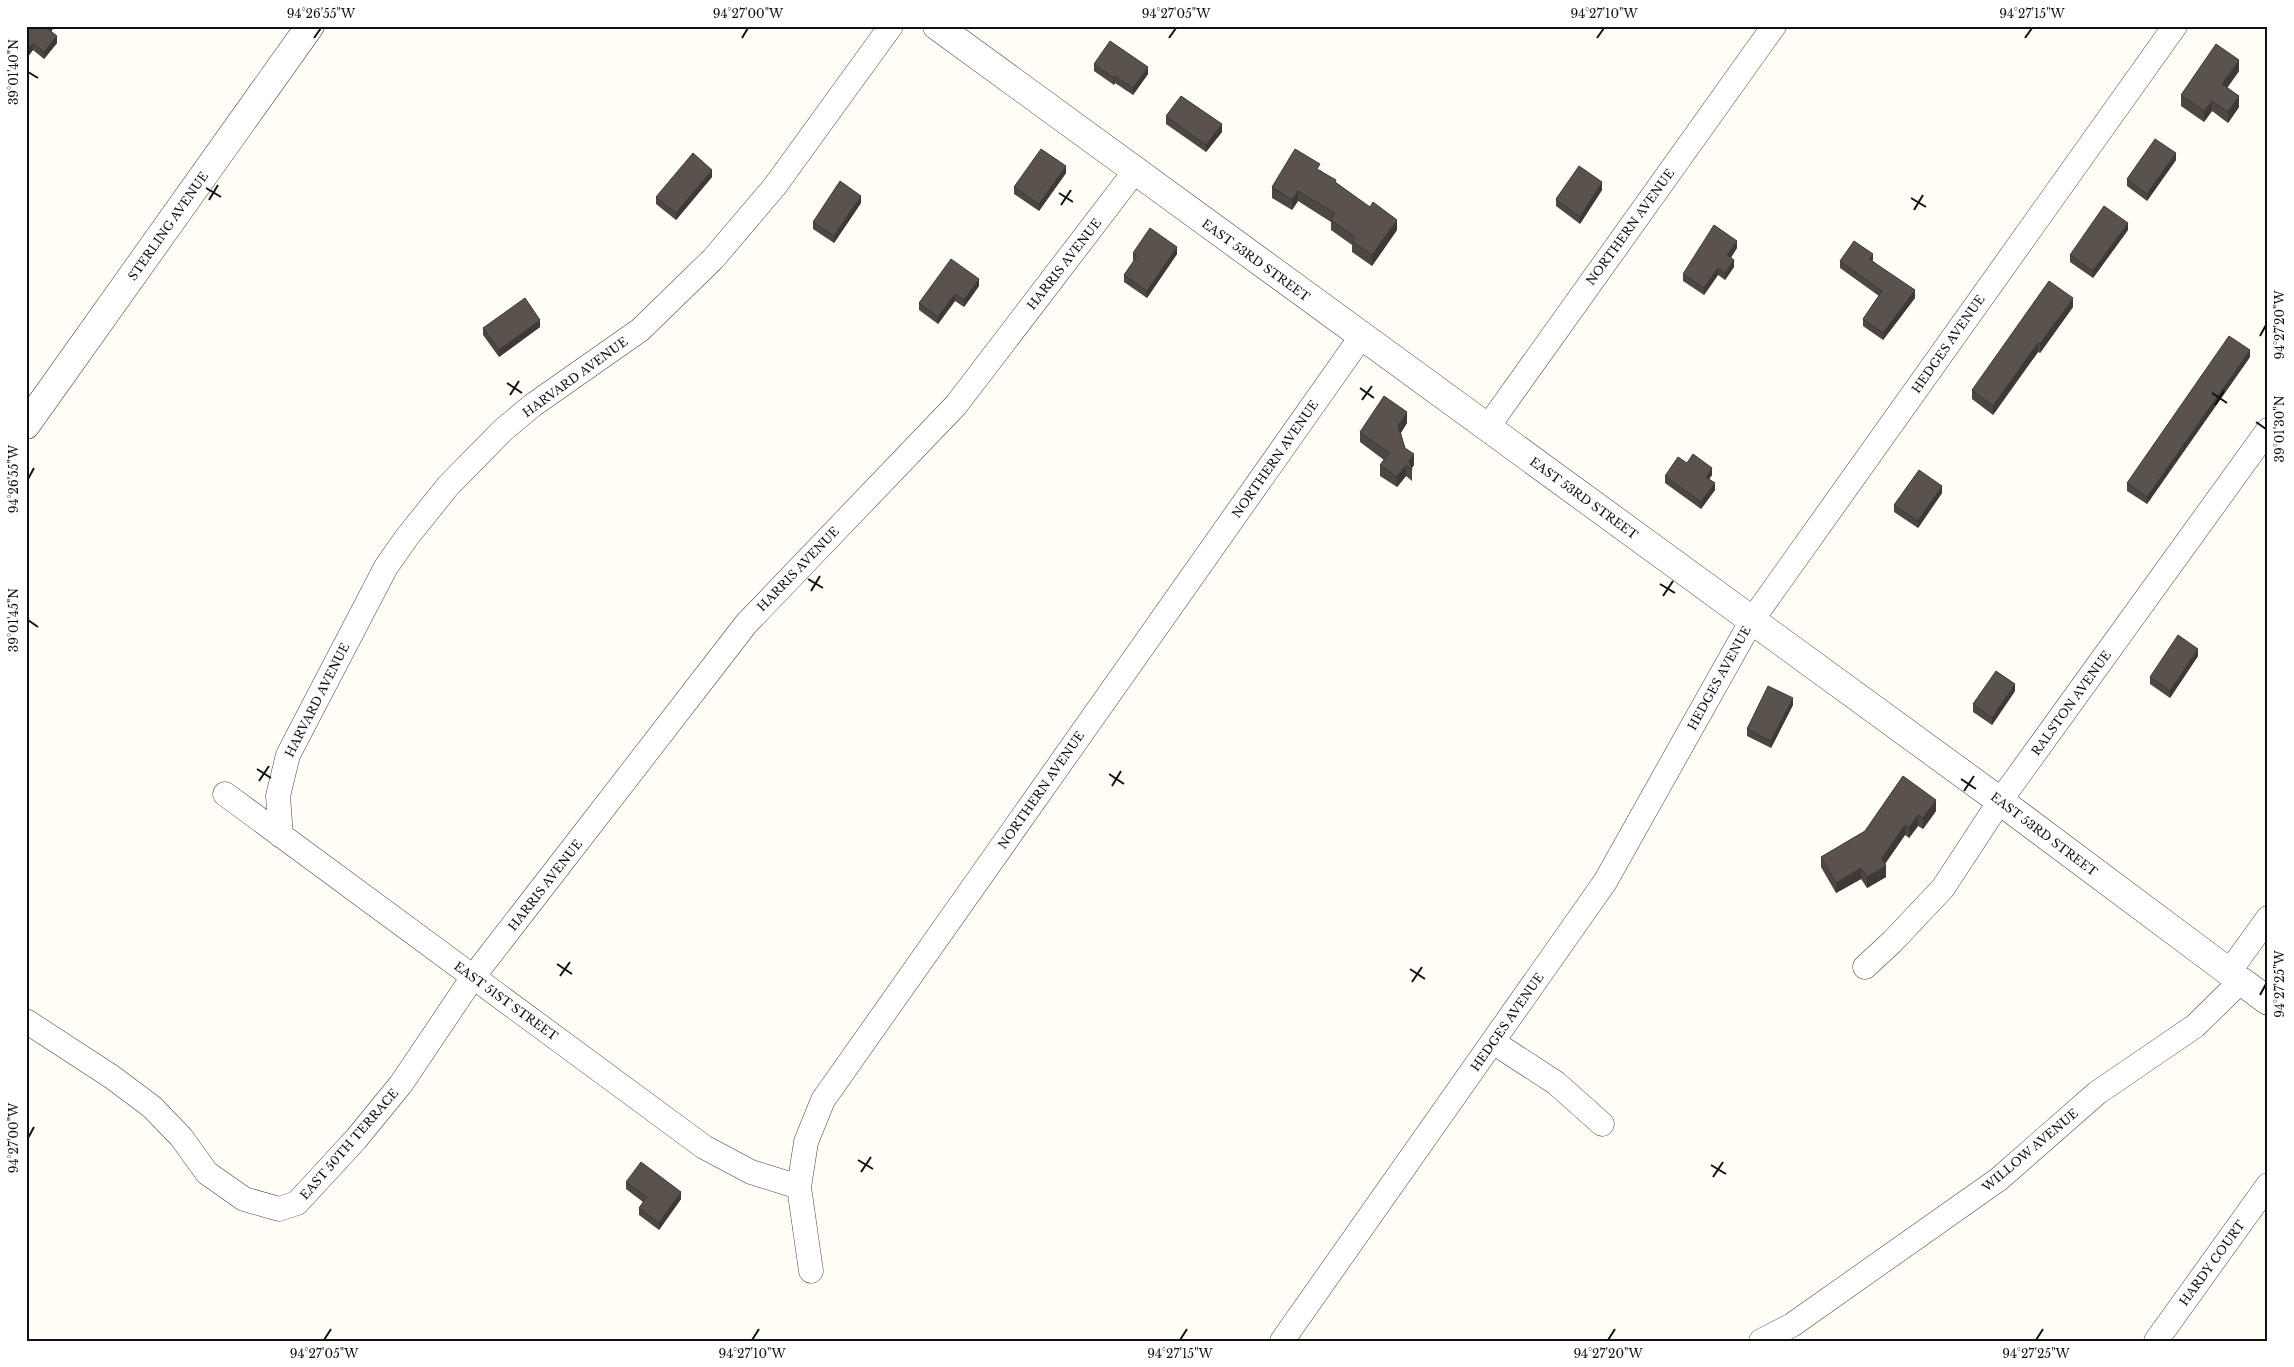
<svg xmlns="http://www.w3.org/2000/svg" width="2294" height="1367" viewBox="0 0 2294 1367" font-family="'Libre Baskerville',serif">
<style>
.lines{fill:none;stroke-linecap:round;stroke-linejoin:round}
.minor-casing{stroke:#444;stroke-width:25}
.tertiary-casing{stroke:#444;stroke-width:29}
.minor{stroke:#fff;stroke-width:24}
.tertiary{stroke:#fff;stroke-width:28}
.wall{fill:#4d4742}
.shaded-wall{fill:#3f3936}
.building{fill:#5a524d;stroke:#3f3936}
.ticks{fill:none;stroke:#111;stroke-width:2}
.labels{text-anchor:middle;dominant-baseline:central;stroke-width:5;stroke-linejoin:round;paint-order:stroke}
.street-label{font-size:12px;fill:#111;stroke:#fff}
.neatline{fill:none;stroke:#111;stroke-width:2}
.ticks-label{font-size:12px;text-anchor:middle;fill:#111}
</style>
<rect width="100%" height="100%" fill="#fffdf5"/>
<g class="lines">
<g class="minor-casing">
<path id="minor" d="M1487,428l287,-402
M225,794l479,353 47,25 48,15
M281,836l-3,-40 10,-41 98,-188 21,-30 41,-51 55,-56 30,-25 107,-75 73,-71 62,-73 116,-160
M1865,967l27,-25 51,-54 57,-87 268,-371
M26,1021l86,56 40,30 29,30 26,36 37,26 35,10 18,-6 59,-64 45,-55 72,-107 273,-353 210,-219 179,-234
M1493,1042l63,41 46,41
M811,1271l-12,-84 7,-45 17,-42 538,-763
M1282,1341l323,-459 147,-262 423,-594
M1761,1341l31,-16 207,-146 98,-86 98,-67 46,-45 -12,-9 39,-54
M2156,1341l112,-156"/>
</g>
<g class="tertiary-casing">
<path id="tertiary" d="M937,26l1063,775 229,171
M26,425l284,-399
M2241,981l27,20"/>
</g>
<use href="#minor" class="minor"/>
<use href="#tertiary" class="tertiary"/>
</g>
<path class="wall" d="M26,26h29l-4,5 6,12 -13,16 -11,-9 -7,9z
M1094,64l54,10 -15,21 -18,-12 -1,2 -20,-14z
M2239,71l-12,17 12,19 -11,16 -16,-12 -8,11 -23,-16v-11z
M1166,116l56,16 -16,20 -40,-28z
M2176,160l-29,41 -20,-15v-7z
M1320,170l77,60 -25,36 -20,-14v-7l-21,-15v-8l-33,-21 -6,9 -20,-12v-11z
M1066,173l-27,38 -25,-17v-7z
M712,177l-36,43 -20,-16v-7z
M1602,190l-22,34 -24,-18v-7z
M861,203l-27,40 -21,-14v-7z
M2128,230l-35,48 -23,-16v-7z
M1737,248l-6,10 3,9 -9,13 -7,-5 -14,20 -21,-14v-7z
M1133,253l44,1 -30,44 -23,-16v-7l10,-14 -1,-1z
M1840,261h33l42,37 -32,42 -20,-14v-7l16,-23 -39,-28z
M979,286l-15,21 -9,-6 -17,23 -19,-14v-7z
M2073,307l-33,46 -2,-1 -45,63 -21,-16v-9z
M540,327l-41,30 -16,-22v-7z
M2250,357l-103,147 -20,-13v-8z
M1407,423l-6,10 4,15 9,17 -2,3v13l-6,-5 -9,11 -17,-11v-11l4,-5 -24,-18v-10z
M1687,463l25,12 -3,4 6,11 -14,19 -36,-26v-7z
M1942,493l-24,35 -24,-16v-7z
M2198,656l-28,42 -20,-14v-7z
M2015,691l-23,34 -19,-13v-8z
M1793,705l-22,43 -24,-12v-7z
M1903,776l33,35 -13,18 -5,-3 -9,12 -4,-3 -20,29 1,13 -19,11 -6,-9 -25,14 -15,-26v-10l44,-26z
M626,1182l55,17 -22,31 -20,-15v-7l4,-6 -17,-13z"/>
<path class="shaded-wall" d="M50,26h5l-7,10v-7z
M57,36v7l-13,16v-7z
M33,43v7l-7,9v-7z
M2239,60v11l-17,24v-11z
M1148,67v7l-15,21v-7z
M1115,76v7l-1,2v-7z
M2239,96v11l-11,16v-11z
M2212,101v10l-8,11v-11z
M1222,124v8l-16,20v-7z
M2176,153v7l-29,41v-7z
M1066,166v7l-27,38v-7z
M712,170v7l-36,43v-7z
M1602,182v8l-22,34v-7z
M1298,191v10l-6,9v-10z
M861,196v7l-27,40v-7z
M1397,220v10l-25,36v-11z
M2128,223v7l-35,48v-7z
M1737,241v7l-10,14v-7z
M1177,247v7l-30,44v-7z
M1873,254v7l-4,-2z
M1734,260v7l-9,13v-7z
M1718,268v7l-14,20v-7z
M979,279v7l-15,21v-7z
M1915,290v8l-32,42v-7z
M955,294v7l-17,23v-7z
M2073,298v9l-33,46v-9z
M540,320v7l-41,30v-7z
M2038,343v9l-45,63v-9z
M2250,350v7l-103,147v-7z
M1407,412v11l-9,14v-11z
M1414,454v11l-3,4 -2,-8z
M1406,465v11l-9,11v-10z
M1712,468v7l-6,9v-7z
M1715,483v7l-14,19v-7z
M1942,486v7l-24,35v-7z
M2198,649v7l-28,42v-7z
M2015,684v7l-23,34v-7z
M1793,698v7l-22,43v-7z
M1936,800v11l-13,18v-11z
M1918,815v11l-9,12v-10z
M1905,825v10l-23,33 4,-2v11l-19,11v-11l15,-19z
M1861,868v11l-25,14v-10z
M681,1192v7l-22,31v-7z"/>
<path class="building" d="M26,26h24l-2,3 9,7 -13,16 -11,-9 -7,9z
M1110,41l38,26 -15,21 -18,-12 -1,2 -20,-14z
M2216,44l23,16 -17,24 17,12 -11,16 -16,-11 -8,10 -23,-16z
M1181,96l41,28 -16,21 -40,-29z
M2155,139l21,14 -29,41 -20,-15z
M1041,149l25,17 -27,38 -25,-17z
M1295,149l25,15 -3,5 19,11 -1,2 35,25 3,-5 24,18 -25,35 -20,-14 3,-4 -24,-17 4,-7 -37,-22 -6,9 -20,-13z
M693,153l19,17 -36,43 -20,-16z
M1579,166l23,16 -22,35 -24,-18z
M840,181l21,15 -27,40 -21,-14z
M2104,206l24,17 -35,48 -23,-16z
M1714,225l23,16 -10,14 7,5 -9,13 -7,-5 -14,20 -21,-14z
M1150,228l27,19 -30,44 -23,-16 13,-19 -4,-3z
M1854,241l19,13 -4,5 46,31 -32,43 -20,-14 19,-28 -42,-30z
M951,259l28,20 -15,21 -9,-6 -17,23 -19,-14z
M2049,281l24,17 -33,46 -2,-1 -45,63 -21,-16z
M525,298l15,22 -41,30 -16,-22z
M2229,336l21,14 -103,147 -20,-14z
M1384,396l23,16 -9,14 7,22 9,6 -5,7 3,9 -6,-5 -9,12 -17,-12 9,-12 -29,-21z
M1693,454l19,14 -6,9 9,6 -14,19 -36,-26 13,-19 9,6z
M1919,470l23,16 -24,35 -24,-16z
M2178,635l20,14 -28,42 -20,-14z
M1996,671l19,13 -23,34 -19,-14z
M1768,686l25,12 -22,43 -24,-12z
M1903,776l33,24 -13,18 -5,-3 -9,13 -4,-3 -23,33 4,8 -19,11 -6,-9 -25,15 -15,-26 44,-26z
M641,1162l40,30 -22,31 -20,-15 8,-11 -21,-15z"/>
<path class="ticks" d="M314,38l7,-10M742,38l6,-10M1169,38l7,-10M1597,38l7,-10M2025,38l7,-10M28,72l10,6M206,188l15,9M1059,193l14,9M1911,198l15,9M209,200l9,-15M1061,205l10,-15M1914,210l9,-15M2260,336l6,-11M507,383l15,10M1360,388l14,10M2212,393l15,10M510,395l9,-14M1362,400l10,-14M2215,405l9,-14M2256,422l10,7M28,479l6,-11M808,579l15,9M1660,584l15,9M811,591l9,-15M1663,596l10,-15M28,620l10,7M257,769l14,9M1109,774l15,10M1961,779l15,10M259,781l10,-15M1112,786l9,-15M1964,791l10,-15M557,964l15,10M1410,969l15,10M560,976l10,-14M1412,982l10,-15M2260,995l6,-11M28,1138l6,-11M858,1160l15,9M1711,1165l15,9M861,1172l10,-15M1713,1177l10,-15M324,1340l7,-11M752,1340l7,-11M1180,1340l7,-11M1608,1340l7,-11M2036,1340l7,-11"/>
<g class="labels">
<g class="street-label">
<text transform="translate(168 226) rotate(-55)">STERLING AVENUE</text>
<text transform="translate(1630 227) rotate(-54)">NORTHERN AVENUE</text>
<text transform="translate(1256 260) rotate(36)">EAST 53RD STREET</text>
<text transform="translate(1064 264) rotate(-52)">HARRIS AVENUE</text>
<text transform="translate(1948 344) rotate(-55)">HEDGES AVENUE</text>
<text transform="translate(575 377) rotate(-36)">HARVARD AVENUE</text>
<text transform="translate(1275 459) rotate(-55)">NORTHERN AVENUE</text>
<text transform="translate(1584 498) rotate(36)">EAST 53RD STREET</text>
<text transform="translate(798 569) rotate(-46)">HARRIS AVENUE</text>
<text transform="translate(1719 678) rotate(-61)">HEDGES AVENUE</text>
<text transform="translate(317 700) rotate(-63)">HARVARD AVENUE</text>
<text transform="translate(2071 703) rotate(-54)">RALSTON AVENUE</text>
<text transform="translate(1041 790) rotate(-55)">NORTHERN AVENUE</text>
<text transform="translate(2044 834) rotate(37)">EAST 53RD STREET</text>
<text transform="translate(545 885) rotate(-52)">HARRIS AVENUE</text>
<text transform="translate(506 1001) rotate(36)">EAST 51ST STREET</text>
<text transform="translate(1507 1022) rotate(-55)">HEDGES AVENUE</text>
<text transform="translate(349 1144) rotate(-49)">EAST 50TH TERRACE</text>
<text transform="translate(2030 1150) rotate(-40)">WILLOW AVENUE</text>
<text transform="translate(2212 1263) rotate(-54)">HARDY COURT</text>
</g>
</g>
<rect width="2294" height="1367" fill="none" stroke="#ffffff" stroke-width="55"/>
<rect x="28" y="28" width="2238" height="1312" class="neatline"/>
<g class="ticks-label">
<text x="321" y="18">94°26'55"W</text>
<text x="748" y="18">94°27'00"W</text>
<text x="1176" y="18">94°27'05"W</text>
<text x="1604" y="18">94°27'10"W</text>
<text x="2032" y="18">94°27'15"W</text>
<text transform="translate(14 72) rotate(-90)" y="4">39°01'40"N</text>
<text transform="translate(2280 325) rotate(-90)" y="4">94°27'20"W</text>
<text transform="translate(2280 429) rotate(-90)" y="4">39°01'30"N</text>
<text transform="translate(14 479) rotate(-90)" y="4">94°26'55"W</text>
<text transform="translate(14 620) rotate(-90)" y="4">39°01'45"N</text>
<text transform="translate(2280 984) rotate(-90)" y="4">94°27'25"W</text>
<text transform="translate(14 1138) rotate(-90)" y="4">94°27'00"W</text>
<text x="324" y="1358">94°27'05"W</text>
<text x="752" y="1358">94°27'10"W</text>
<text x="1180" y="1358">94°27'15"W</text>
<text x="1608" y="1358">94°27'20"W</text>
<text x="2036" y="1358">94°27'25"W</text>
</g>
</svg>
